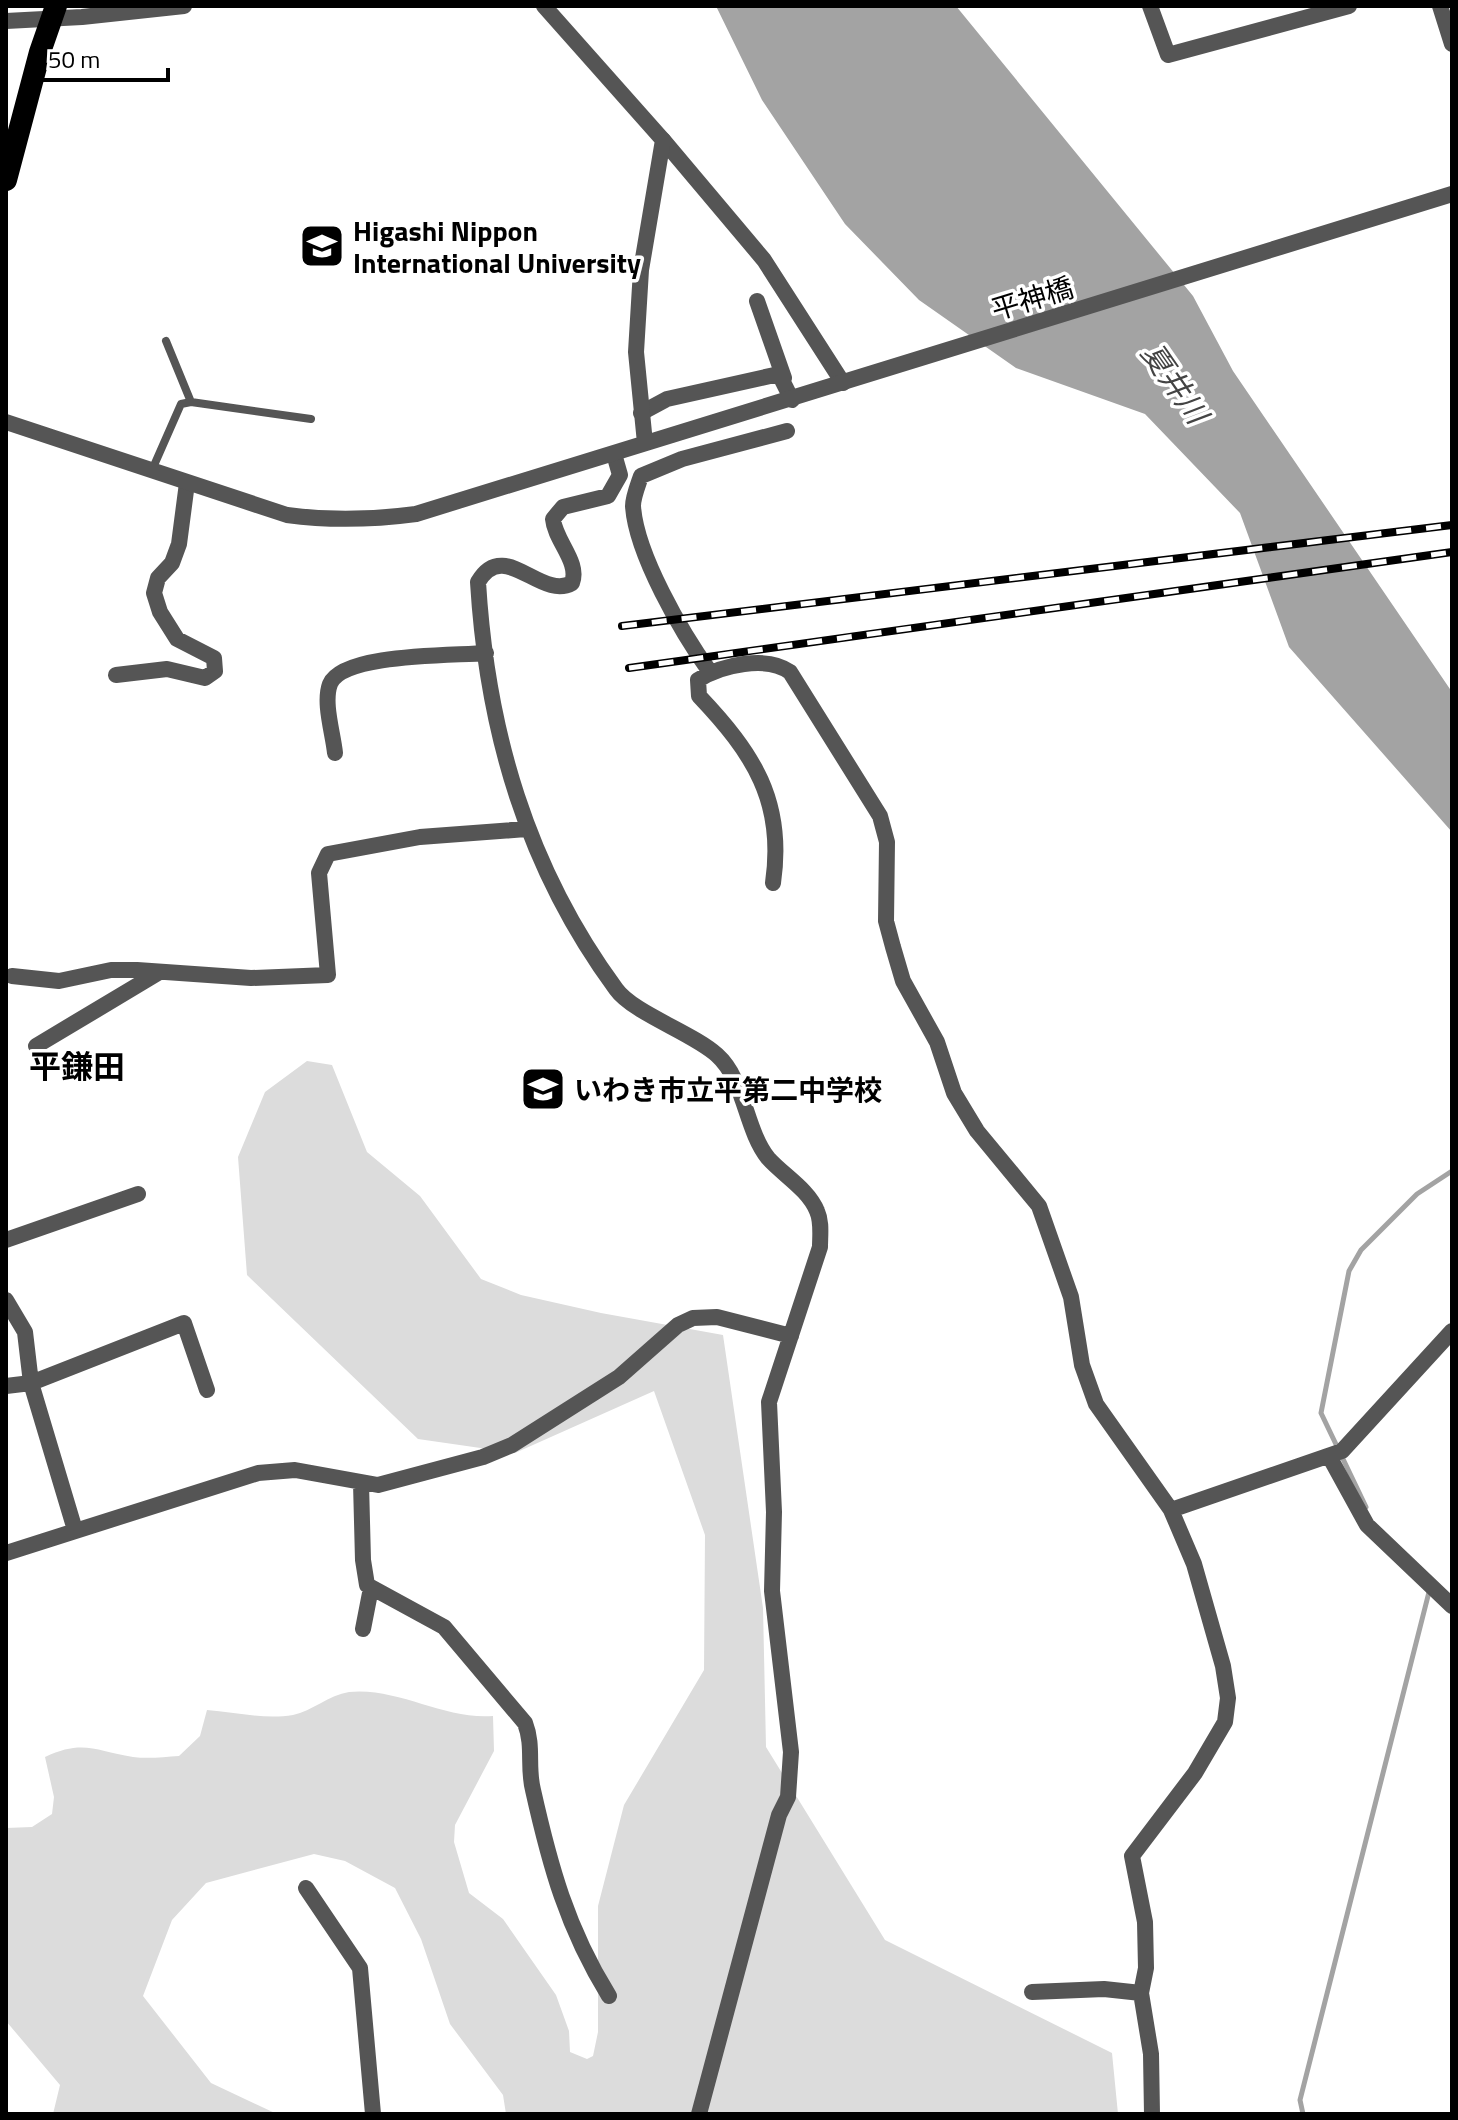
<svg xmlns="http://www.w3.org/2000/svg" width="1458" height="2120" viewBox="0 0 1458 2120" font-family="'Titillium Web','Noto Sans JP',sans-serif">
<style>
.green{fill:#dcdcdc}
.water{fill:#a3a3a3}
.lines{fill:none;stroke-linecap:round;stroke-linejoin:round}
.stream{stroke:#a3a3a3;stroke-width:5}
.service{stroke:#555;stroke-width:8}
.minor{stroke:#555;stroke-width:16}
.tertiary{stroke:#555;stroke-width:16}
.trunk{stroke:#000;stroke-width:22}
.rail-casing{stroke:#000;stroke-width:8}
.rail{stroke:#fff;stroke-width:5;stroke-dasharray:15;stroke-linecap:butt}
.labels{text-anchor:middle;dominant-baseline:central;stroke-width:7;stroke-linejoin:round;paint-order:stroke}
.poi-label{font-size:28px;font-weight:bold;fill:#000;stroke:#fff;text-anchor:start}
.street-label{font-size:28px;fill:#000;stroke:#fff}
.water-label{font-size:30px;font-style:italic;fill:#444;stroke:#fff}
.quarter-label{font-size:32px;font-weight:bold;fill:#000;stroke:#fff}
</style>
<rect width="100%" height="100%" fill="#fff"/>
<path class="green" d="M307,1061l25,4 35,87 53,44 61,83 40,16 80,18 122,22 40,273 3,139 119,193 227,113 6,61h-612l-3,-19 -53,-71 -29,-85 -26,-51 -50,-27 -31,-7 -108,29 -34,37 -29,76 68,87 66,31h-224l7,-29 -54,-64v-193l26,-1 20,-13 2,-17 -9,-40c38,-18 51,-6 88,0 15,2 31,0 46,-1l21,-20 7,-26c28,2 58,10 86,5 19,-4 36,-20 56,-23 49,-5 95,28 144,24l1,35 -39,74 -1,17 15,51 34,26 53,76 13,36 1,21 17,7 6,-3 5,-24v-126l26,-101 80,-135 1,-135 -51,-144 -139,62 -97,-14 -171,-164 -9,-118 27,-65z"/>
<path class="water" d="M716,6h240l237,290 40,75 219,321v140l-163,-185 -49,-134 -95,-99 -129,-46 -97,-68 -74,-76 -83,-124z"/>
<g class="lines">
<path class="stream" d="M1366,1507l-45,-94 28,-142 12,-21 56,-56 35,-23
M1303,2114l-3,-14 129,-508"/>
<path class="service" d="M166,341l25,61
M152,470l29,-66 10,-2 120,17"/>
<path class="minor" d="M663,140l101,120 79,123
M757,301l27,77
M641,413l26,-14 112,-25 13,26
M614,454l6,21 -12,21 -45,11 -10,12c2,22 27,43 19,64 -31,18 -68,-46 -94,-1 9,149 49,286 138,407 17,24 77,44 101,66 28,25 28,74 51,103 15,17 40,31 49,53 5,11 3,24 3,36l-51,155 5,110 -2,79 19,161 -3,45 -9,18 -80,299
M710,672c-28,-39 -74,-118 -77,-166 0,-9 5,-21 8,-30l41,-17 105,-28
M116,675l51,-6 38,9 10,-7 -1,-13 -37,-19 -17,-27 -6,-19 4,-15 14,-15 7,-19 8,-61
M335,753c-2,-20 -12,-50 -5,-69 13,-31 124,-28 156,-31
M773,883c12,-82 -20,-130 -74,-187l-1,-16c23,-15 69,-25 92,-8l90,144 7,26 -1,79 7,26 10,34 34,61 17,51 23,38 62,75 32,91 11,68 14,39 75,106 23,54 29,102 5,32 -3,24 -30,51 -63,83 13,66 1,46 -5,25 10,61 1,60
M12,976l47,5 52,-11h26l114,8 77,-3 -9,-102 9,-19 92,-17 106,-8
M36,1046l122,-73
M6,1240l132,-46
M6,1300l19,32 6,51 44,147
M6,1386l25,-3 153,-60 23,67
M1329,1456l38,69 85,81
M361,1483l2,77 4,25 77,42 81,96c9,23 2,44 8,67 17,76 34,138 76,206
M1171,1510l171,-59 110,-120
M6,1553l252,-80 37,-3 83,15 105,-28 29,-12 107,-68 59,-52 15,-7 24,-1 74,19
M363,1629l8,-41
M306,1888l54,80 13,146
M1032,1992l72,-3 37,4"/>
<path class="tertiary" d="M544,6l119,134 -22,130 -5,82 9,91
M1150,6l18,49 181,-49
M1440,6l12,38
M6,21l76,-4 102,-11
M6,422l281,93c44,6 84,5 129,-1l1036,-320"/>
<path class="trunk" d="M6,180l34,-128 16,-46"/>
<g class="rail-casing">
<path id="rail" d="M622,626l830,-101
M629,668l823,-116"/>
</g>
<use href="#rail" class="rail"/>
</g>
<defs>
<g id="university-square" transform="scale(2.3)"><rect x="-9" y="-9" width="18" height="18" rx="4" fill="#000" stroke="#fff"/><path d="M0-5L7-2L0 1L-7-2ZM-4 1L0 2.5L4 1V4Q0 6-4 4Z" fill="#fff"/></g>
<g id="school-square" transform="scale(2.3)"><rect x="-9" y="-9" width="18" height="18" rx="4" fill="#000" stroke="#fff"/><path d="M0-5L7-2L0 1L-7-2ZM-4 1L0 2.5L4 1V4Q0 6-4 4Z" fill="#fff"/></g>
</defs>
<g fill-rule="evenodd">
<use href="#university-square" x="322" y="246"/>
<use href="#school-square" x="543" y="1089"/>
</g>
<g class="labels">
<g class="poi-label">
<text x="353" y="230">Higashi Nippon<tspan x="353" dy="32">International University</tspan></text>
<text x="574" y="1089">いわき市立平第二中学校</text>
</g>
<g class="street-label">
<text transform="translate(1032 298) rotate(-17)">平神橋</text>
</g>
<g class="water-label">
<text transform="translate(1175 383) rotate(55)">夏井川</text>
</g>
<g class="quarter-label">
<text x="77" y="1066">平鎌田</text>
</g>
</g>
<rect width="1458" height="2120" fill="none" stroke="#000000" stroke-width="16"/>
<path d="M36 68v12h132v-12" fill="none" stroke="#000000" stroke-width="4"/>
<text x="48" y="68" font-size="24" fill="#000000" stroke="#ffffff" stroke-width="6" paint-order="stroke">50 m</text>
</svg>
